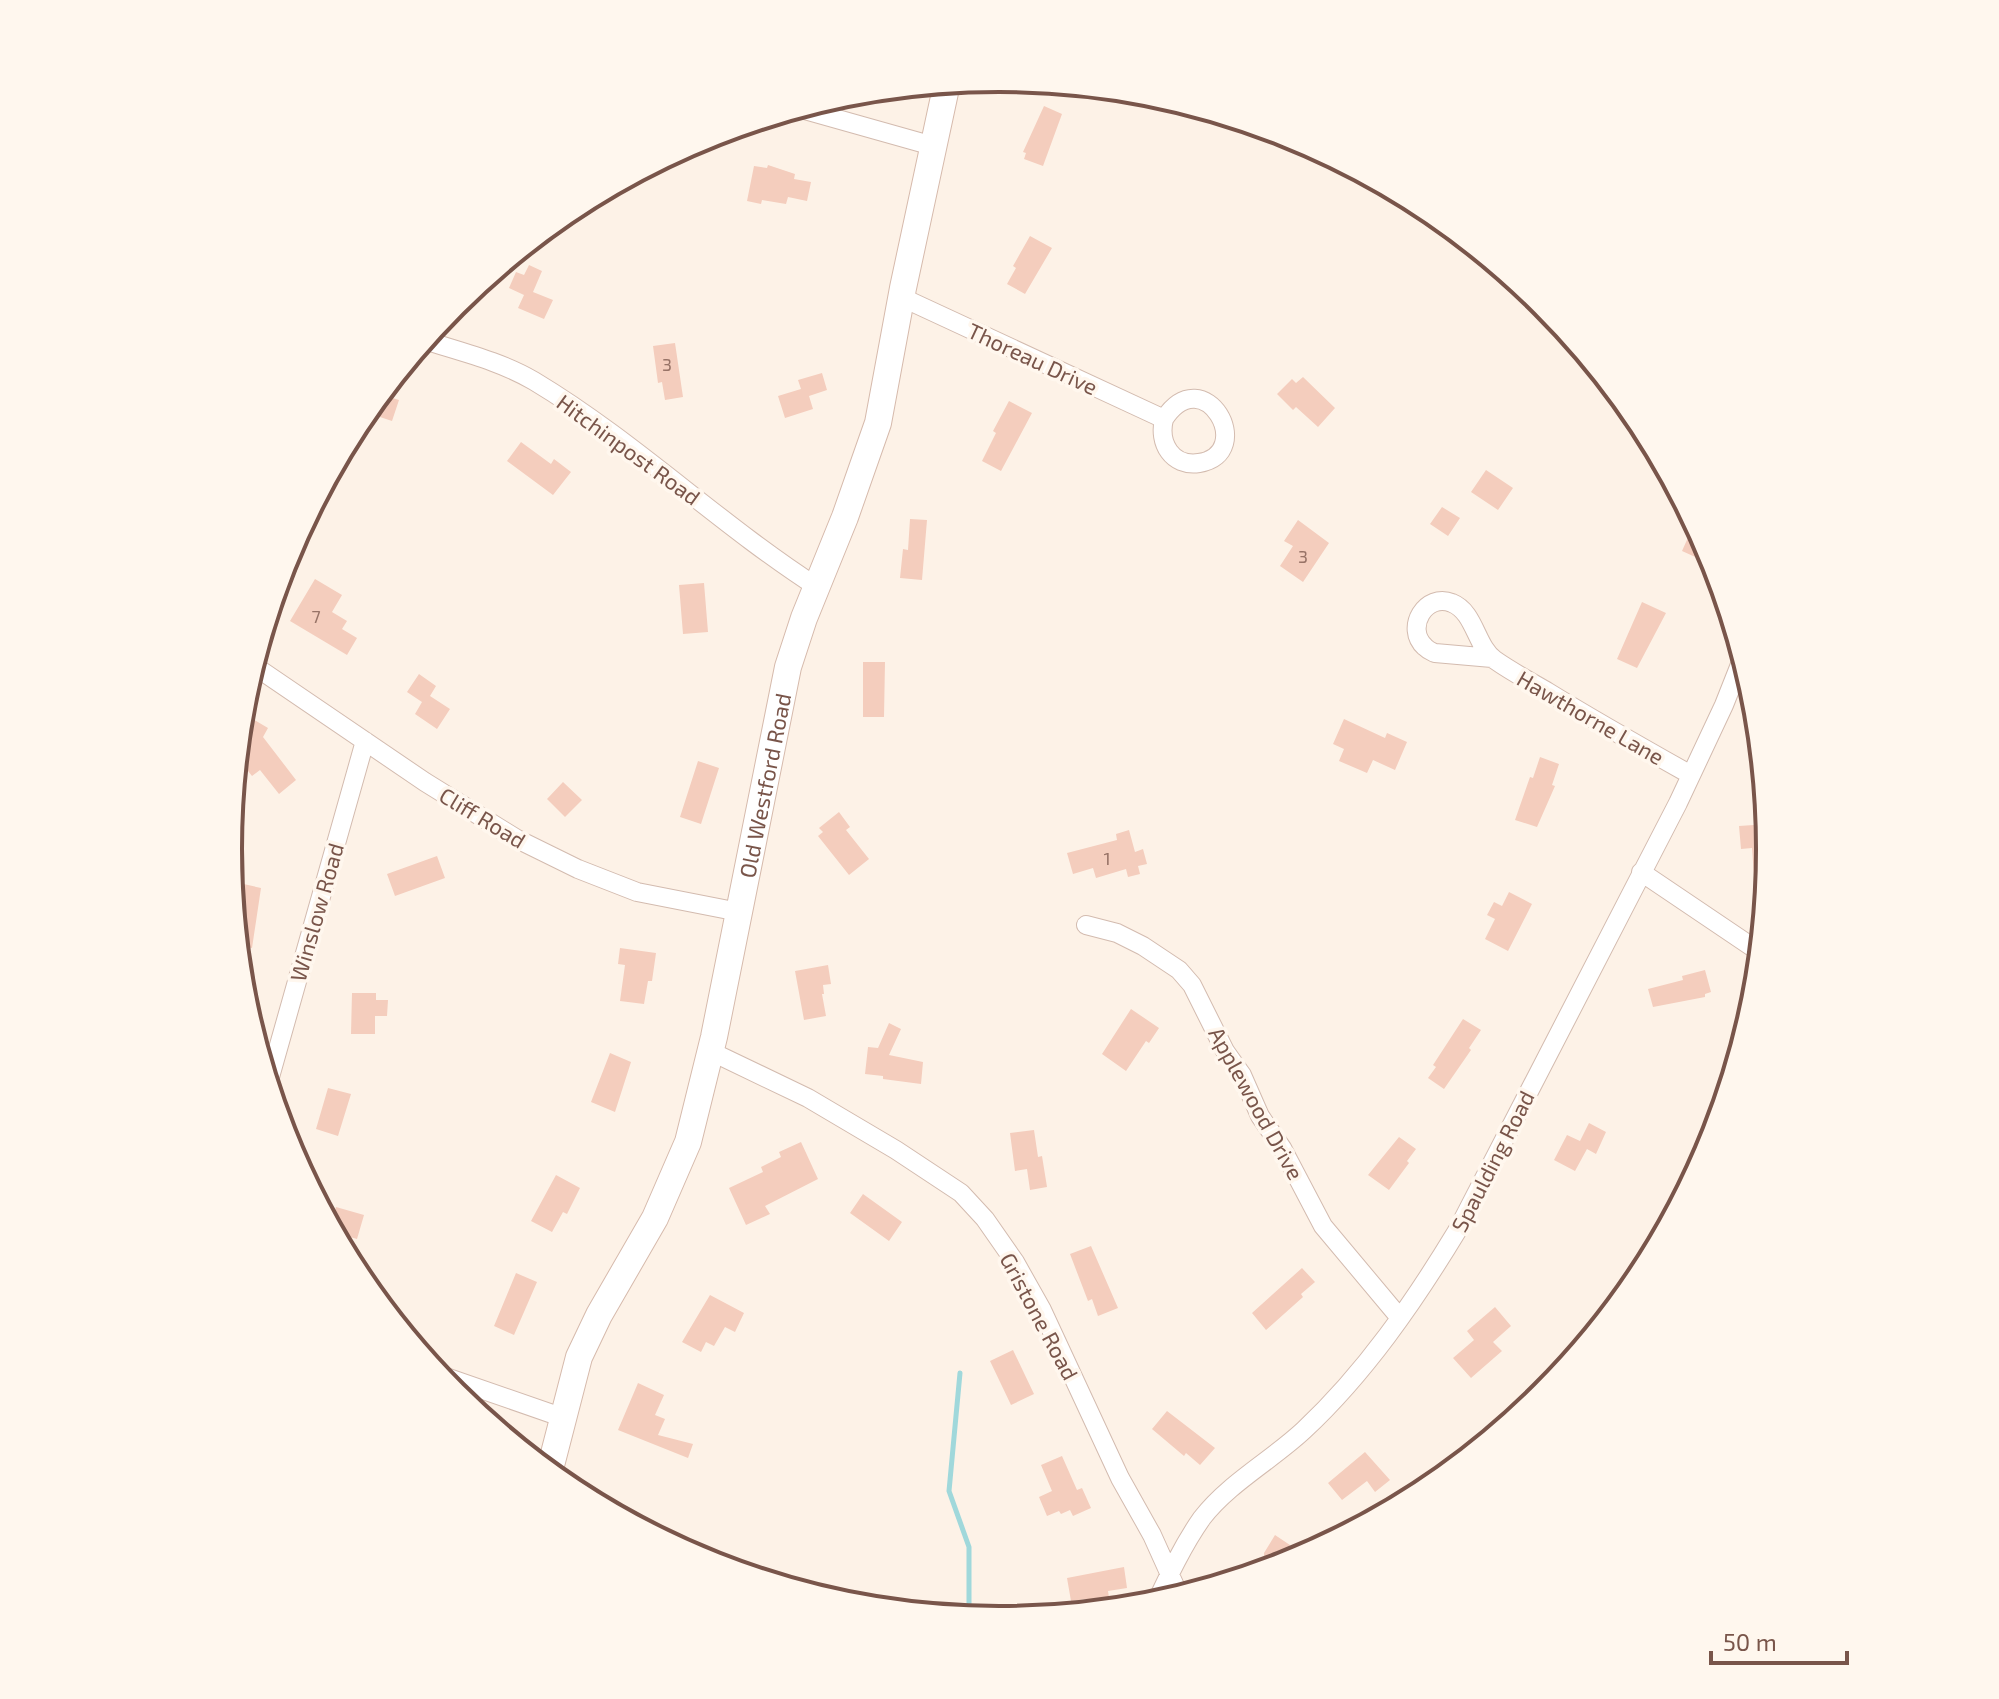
<svg xmlns="http://www.w3.org/2000/svg" width="1999" height="1699" viewBox="0 0 1999 1699" font-family="'Exo 2',sans-serif">
<style>
.lines{fill:none;stroke-linecap:round;stroke-linejoin:round}
.stream{stroke:#a0d8db;stroke-width:5}
.building{fill:#f4cdbd}
.minor-casing{stroke:#d3bbaf;stroke-width:20}
.secondary-casing{stroke:#d6baac;stroke-width:28}
.minor{stroke:#fff;stroke-width:18}
.secondary{stroke:#fff;stroke-width:26}
.labels{text-anchor:middle;dominant-baseline:central;stroke-width:7;stroke-linejoin:round;paint-order:stroke}
.number-label{font-size:18px;fill:#987367}
.street-label{font-size:22px;fill:#79554a;stroke:#fff7ee}
.rim{fill:none;stroke:#79554a;stroke-width:4}
</style>
<rect width="100%" height="100%" fill="#fdf2e7"/>
<g class="lines">
<path class="stream" d="M960,1373l-11,118 20,56v71"/>
</g>
<path class="building" d="M1044,106l18,8 -19,52 -19,-7 2,-6 -3,-1z
M768,165l27,9 -1,5 17,3 -4,19 -19,-4 -2,7 -24,-4 -1,4 -14,-3 7,-35 13,2z
M1030,236l22,12 -27,46 -18,-10 9,-16 -3,-2z
M529,265l13,6 -9,21 20,8 -9,19 -26,-11 6,-13 -15,-7 7,-16 8,3z
M675,343l8,54 -18,3 -3,-18 -4,1 -5,-37z
M822,373l5,17 -18,6 4,13 -28,9 -7,-22 23,-7 -3,-9z
M1303,377l32,31 -17,19 -22,-20 -3,3 -16,-16 15,-15 4,4z
M380,394l19,6 -7,21 -27,-9z
M1009,401l23,12 -31,58 -19,-10 14,-28 -3,-2z
M521,442l30,22 3,-5 17,13 -18,23 -46,-34z
M1486,470l27,18 -15,22 -27,-18z
M1442,507l18,11 -12,18 -18,-12z
M910,519l17,1 -5,60 -22,-2 3,-29 5,1z
M1298,520l31,23 -26,39 -23,-16 13,-20 -9,-5z
M1695,522l13,25 -6,13 -20,-9z
M315,579l27,16 -10,17 15,9 -5,8 15,9 -10,17 -57,-34z
M704,583l4,49 -25,2 -4,-49z
M1642,602l24,11 -29,55 -20,-9z
M863,662h22l-1,55h-21z
M419,674l17,12 -6,10 20,13 -13,20 -22,-15 7,-12 -15,-10z
M246,715l22,13 -5,9 33,43 -17,14 -19,-24 -8,6 -15,-19 7,-17 -5,-3 1,-12z
M1344,719l41,19 2,-5 20,9 -12,28 -22,-10 -6,13 -28,-12 5,-12 -11,-5z
M1540,757l19,7 -7,21 3,1 -18,41 -22,-7 15,-43 3,1z
M698,761l21,7 -18,56 -21,-7z
M563,782l19,18 -17,17 -18,-18z
M839,812l11,15 -4,3 23,29 -20,16 -31,-39 5,-4 -4,-4z
M1768,824l3,26 -2,25 -15,1 -2,-28 -11,1 -2,-23z
M1129,830l6,22 8,-3 4,15 -9,2 2,8 -12,3 -2,-8 -30,9 -3,-10 -20,6 -6,-21 50,-13 -1,-6z
M437,856l8,22 -50,18 -8,-22z
M239,883l22,5 -9,60 -15,-3 -3,-36z
M1509,892l23,12 -24,47 -23,-12 10,-20 -8,-4 7,-13 8,4z
M620,948l36,5 -4,28h-4l-4,23 -24,-3 5,-36 -7,-1z
M828,965l3,19 -8,1 1,9h-2l4,22 -22,4 -9,-49z
M1705,970l6,22 -6,2v3l-52,10 -5,-18 35,-9 -1,-4z
M352,993h24v7h12l-1,16h-12v18h-24z
M1131,1009l28,19 -10,15 -3,-2 -20,30 -24,-17z
M1463,1019l18,11 -12,18 2,2 -27,39 -16,-11 8,-11 -3,-2z
M889,1023l12,6 -12,26 34,7 -2,22 -38,-5v-3l-18,-2 3,-27 10,1z
M610,1053l21,9 -16,50 -24,-10z
M328,1088l23,6 -13,42 -22,-7z
M1589,1123l17,9 -10,22 -9,-5 -12,22 -21,-11 13,-25 13,6z
M1034,1130l4,27 4,-1 5,31 -17,3 -3,-21 -12,2 -5,-38z
M1399,1137l17,12 -9,12 2,2 -20,27 -21,-15z
M801,1142l17,37 -53,27 5,8 -24,11 -17,-37 34,-16 -2,-5 20,-10 -2,-5z
M556,1175l24,13 -13,26 -4,-2 -11,20 -21,-11z
M863,1194l39,28 -13,19 -39,-28z
M336,1207l28,8 -7,24 -24,-7 -3,-6z
M1091,1246l27,62 -20,8 -6,-17 -4,2 -18,-47z
M1302,1268l13,14 -14,12 2,3 -37,33 -14,-17z
M516,1273l21,9 -23,53 -20,-9z
M710,1295l34,18 -9,19 -10,-5 -11,19 -8,-4 -5,10 -19,-10z
M1495,1307l16,19 -18,16 9,9 -31,27 -18,-20 21,-18 -7,-9z
M1013,1350l21,44 -23,11 -21,-44z
M638,1383l26,12 -9,20 10,4 -7,16 35,9 -5,14 -70,-28z
M1167,1411l48,37 -15,17 -14,-12 -2,3 -32,-27z
M1365,1452l25,28 -15,12 -8,-11 -25,19 -14,-17z
M1062,1456l15,34 5,-2 9,20 -18,8 -3,-6 -9,4 -2,-3 -12,5 -8,-19 13,-6 -11,-26z
M1275,1535l15,10 -12,22 -13,4 -1,-18z
M1124,1567l3,21 -19,3 2,13 -23,3 -1,-8 -15,2 -4,-23z"/>
<g class="lines">
<g class="minor-casing">
<path id="minor" d="M798,108l135,38
M901,297l263,122c-6,24 8,48 35,44 59,-10 5,-105 -35,-44
M424,340c37,12 76,21 110,41 100,60 185,143 283,206
M1492,658l-57,-5c-5,-2 -6,-2 -10,-6 -21,-19 1,-55 27,-44 23,9 24,44 43,57 17,12 36,22 53,32 47,29 95,56 143,83
M253,665l172,117 92,57 61,30 59,23 102,20
M1641,872l120,81
M1086,925l31,8 26,13 36,24 13,15 33,66 17,24 18,41 22,32 41,78 77,92
M710,1051l98,47 88,52 65,43 24,26 30,43 27,48 78,168 32,57 28,62
M268,1084l97,-343
M437,1374l127,44
M1155,1605c14,-30 28,-60 47,-87 27,-35 70,-58 102,-88 61,-57 110,-128 153,-199l221,-428 46,-98 19,-48"/>
</g>
<g class="secondary-casing">
<g id="secondary">
<path id="s1" d="M549,1473l30,-116 20,-42 56,-97 33,-76 26,-105 74,-370 16,-49 41,-101 33,-94 25,-135 44,-205"/>
</g>
</g>
<use href="#minor" class="minor"/>
<use href="#secondary" class="secondary"/>
</g>
<g class="labels">
<g class="number-label">
<text x="667" y="364">3</text>
<text x="1303" y="556">3</text>
<text x="316" y="616">7</text>
<text x="1107" y="858">1</text>
</g>
<g class="street-label">
<text transform="translate(1033 358) rotate(25)">Thoreau Drive</text>
<text transform="translate(629 449) rotate(36)">Hitchinpost Road</text>
<text transform="translate(1591 717) rotate(30)">Hawthorne Lane</text>
<text stroke="none"><textPath href="#s1" startOffset="726">Old Westford Road</textPath></text>
<text transform="translate(483 817) rotate(31)">Cliff Road</text>
<text transform="translate(316 912) rotate(-74)">Winslow Road</text>
<text transform="translate(1257 1103) rotate(61)">Applewood Drive</text>
<text transform="translate(1492 1161) rotate(-63)">Spaulding Road</text>
<text transform="translate(1040 1316) rotate(62)">Gristone Road</text>
</g>
</g>
<path d="M0 0H1999V1699H0ZM242 849a757 757 0 1 1 1514 0a757 757 0 1 1-1514 0Z" fill="#fff7ee" fill-rule="evenodd"/>
<path class="rim" d="M242 849a757 757 0 1 1 1514 0a757 757 0 1 1-1514 0Z"/>
<path d="M1711 1651v12h136v-12" fill="none" stroke="#79554a" stroke-width="4"/>
<text x="1723" y="1651" font-size="24" fill="#79554a" stroke="#fff7ee" stroke-width="6" paint-order="stroke">50 m</text>
</svg>
